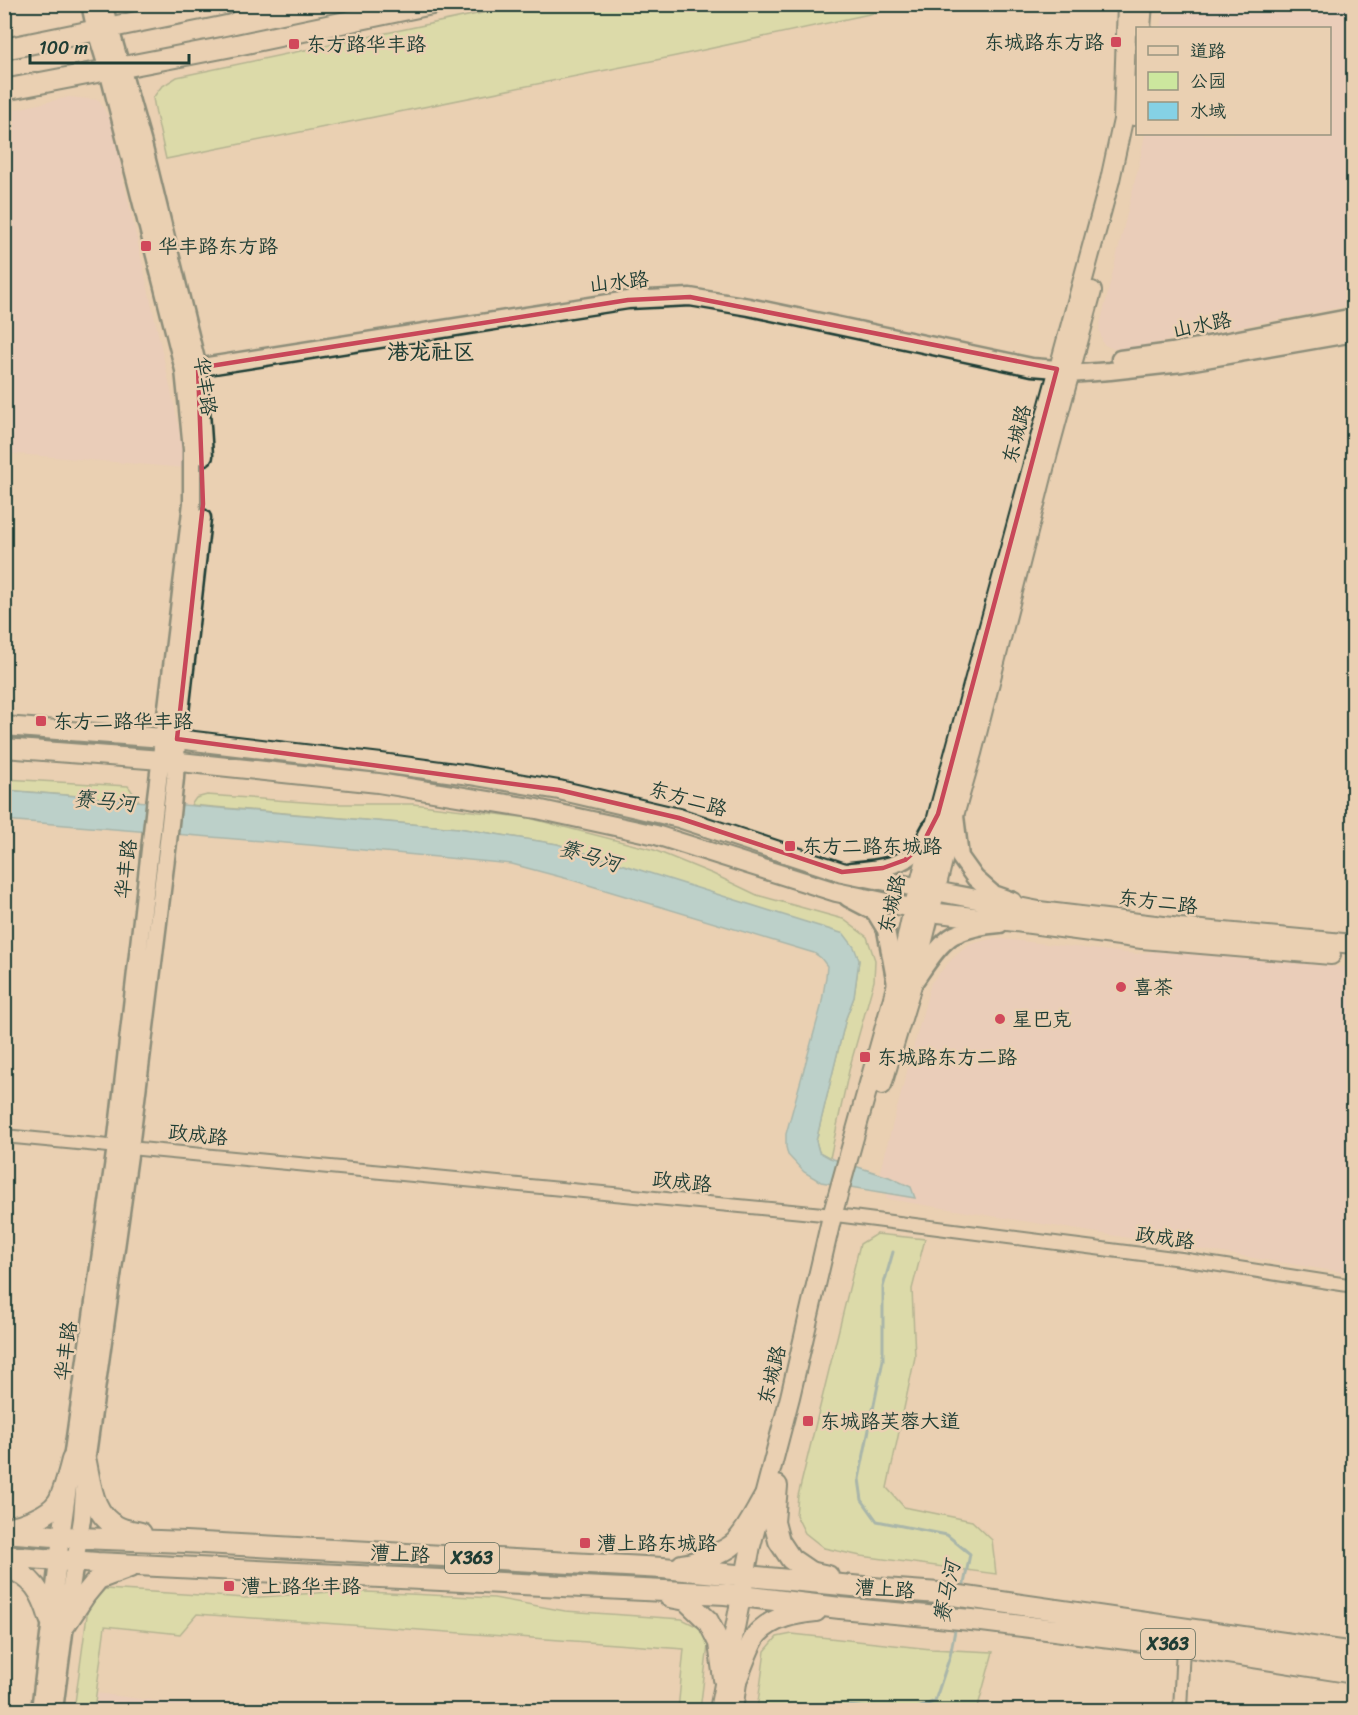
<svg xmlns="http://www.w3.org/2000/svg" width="1358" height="1715" viewBox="0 0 1358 1715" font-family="Sriracha,'LXGW WenKai TC',sans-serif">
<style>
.built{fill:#eacac0}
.green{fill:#cce79e;stroke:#769269;stroke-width:1.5}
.water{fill:#85d1e5;stroke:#5c969e;stroke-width:1.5}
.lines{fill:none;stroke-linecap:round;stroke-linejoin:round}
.stream{stroke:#5c969e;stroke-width:3}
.minor-casing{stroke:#1f3d34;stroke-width:16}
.tertiary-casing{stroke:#1f3d34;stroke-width:21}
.secondary-casing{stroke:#1f3d34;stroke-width:22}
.primary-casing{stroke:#1f3d34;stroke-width:24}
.minor{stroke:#ead0b2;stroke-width:12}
.tertiary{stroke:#ead0b2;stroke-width:16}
.secondary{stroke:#ead0b2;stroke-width:18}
.primary{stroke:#ead0b2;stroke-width:20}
.marked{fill:none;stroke:#c84859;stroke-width:4.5;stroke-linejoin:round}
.poi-dot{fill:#d1495b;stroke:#ead0b2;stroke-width:2}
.labels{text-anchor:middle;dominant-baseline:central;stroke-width:5;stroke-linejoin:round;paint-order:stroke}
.shield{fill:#ead0b2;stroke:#5c695a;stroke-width:1.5}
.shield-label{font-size:18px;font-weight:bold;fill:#1f3d34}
.poi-label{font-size:20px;fill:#1f3d34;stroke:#ead0b2;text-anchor:start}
.street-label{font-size:20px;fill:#1f3d34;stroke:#ead0b2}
.water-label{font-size:21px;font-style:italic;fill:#24443d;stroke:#ead0b2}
.quarter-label{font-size:22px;font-weight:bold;fill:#1f3d34;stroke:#ead0b2}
</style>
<rect width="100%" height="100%" fill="#ead0b2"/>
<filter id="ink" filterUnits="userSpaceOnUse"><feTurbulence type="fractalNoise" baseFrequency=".0167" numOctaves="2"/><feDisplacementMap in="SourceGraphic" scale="12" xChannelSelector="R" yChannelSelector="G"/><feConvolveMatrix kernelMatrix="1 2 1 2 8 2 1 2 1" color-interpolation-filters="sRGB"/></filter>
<g filter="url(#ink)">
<path class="built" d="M1165,5h188v300l-222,43 -18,1 -10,-5 -4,-15 41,-169 5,-26h185v-106h-169z
M69,97l30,3 15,27 7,41 56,250 9,50 -181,-15 -1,-341z
M994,938l142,16 19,-3 198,17v306l-466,-75 -7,-28 51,-188 20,-23 17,-15z
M5,1622l8,1 -8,80 -1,-81z
M96,1693l126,17h-128z"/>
<path class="green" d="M520,5l1,-1 390,1 -235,51 -510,103 -10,-45 -3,-16 8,-11 16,-10z
M5,779l123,7 11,15 -134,-11z
M207,795l124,9h82l116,14 125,32 59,24 44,21 86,24 24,18 8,23 -1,21 -24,85 -20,92 -11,-6 -3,-11 30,-123 8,-21 5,-37 -302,-116 -99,-16 -267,-23 5,-7z
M876,1234l49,5 -13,50 3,68 -28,131 17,19 68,14 20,19 4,34 -135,-18 -37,-8 -19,-15 -9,-18 2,-19 62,-252z
M105,1589l141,9 99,-7 149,7 71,13 117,8 20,10 6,16 -8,65h-22l6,-61 -487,-35 -17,20 -75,-8 -11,84h-20l14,-102z
M792,1634l139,15 62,3 -16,58h-220l8,-59 12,-14z"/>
<path class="water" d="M4,790l454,38 99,16 287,90 10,13 5,13 -5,37 -8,21 -30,123 3,11 11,6 59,19 22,10 4,11 -94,-16 -17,-10 -16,-17 -2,-8v-13l35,-127 5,-30 1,-11 -6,-8 -7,-5 -242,-73 -60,-16 -202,-19 -305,-25z"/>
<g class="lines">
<path class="stream" d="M893,1252l-10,35v73l-24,119 3,21 15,21 70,14 23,19 -7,35
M832,1710l17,-4 37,4
M914,1710l21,-9 15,-45 6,-31"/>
<g class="minor-casing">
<path id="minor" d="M4,1136l840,80 337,43 173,27
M1180,1710l3,-64"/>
</g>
<g class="tertiary-casing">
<path id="tertiary" d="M103,4l40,140 55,224 6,88
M1120,359l52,-7 182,-35
M189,369l439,-69 62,-3 59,10 283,60 25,2 12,5 41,-3 72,-8 172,-30
M955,816l5,41 15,21 18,16 20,7
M851,871c26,-2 54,-4 71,-26 3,-5 6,-12 9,-17
M848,898l27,14 11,18 10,54
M914,982c10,-14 25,-39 40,-47 15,-7 30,-10 46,-11
M40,1710l21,-173 55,-391 40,-349 36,-294v-54l-8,-79 -76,-300 -12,-39 -6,-27
M54,1710l11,-85 17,-106 4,-57 44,-314 38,-306 7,-64 2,-39 25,-221"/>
</g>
<g class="secondary-casing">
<path id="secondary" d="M1141,28l2,-24
M1134,116l4,-31
M4,726l173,13 204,24 89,12 89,15 120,28 163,54 93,19 104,20 141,17 174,16
M4,748l157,12 217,23 159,26 119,26 180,57 94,20 86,10 126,17 189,16
M882,1085l30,-100 43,-173 17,-59 76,-300 44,-162
M719,1710l32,-164 39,-149 42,-181 64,-229 17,-78 25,-95 172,-634 13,-60 4,-116
M733,1710l7,-48"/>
</g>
<g class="primary-casing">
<path id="primary" d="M4,49l221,-45
M4,90l223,-43 205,-43
M86,1462c5,24 7,54 32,65 7,4 16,4 23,6
M777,1486l-3,36 5,19 12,18 19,13 18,4
M7,1528c16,-3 42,-12 51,-26 6,-10 11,-31 14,-42
M4,1532l75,6 106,4 478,26 221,21 55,4 415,60
M4,1556l93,7 628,31 115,14 142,13 201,25 171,27
M682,1565c14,-2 42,-12 53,-22 12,-12 20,-30 29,-45
M4,1566c29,10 38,26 46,53
M670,1597l16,3 22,21 11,22 5,36
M65,1625l20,-30 13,-16 32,-12
M738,1676c4,-10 13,-36 20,-43 15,-16 38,-20 58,-22"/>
</g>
<use href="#minor" class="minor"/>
<use href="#tertiary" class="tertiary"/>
<use href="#secondary" class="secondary"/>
<use href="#primary" class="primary"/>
</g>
</g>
<path d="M0 0H1358V1715H0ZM690,297l367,72 -119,445 -16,31 -17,15 -22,8 -41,4 -163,-54 -120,-28 -382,-51 26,-235 -5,-136 430,-68z" fill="#ead0b2" fill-opacity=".55" fill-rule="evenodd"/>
<path class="marked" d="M690,297l367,72 -119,445 -16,31 -17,15 -22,8 -41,4 -163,-54 -120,-28 -382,-51 26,-235 -5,-136 430,-68z"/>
<g class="poi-dot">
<rect x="1110" y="36" width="12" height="12" rx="3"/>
<rect x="288" y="38" width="12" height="12" rx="3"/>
<rect x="140" y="240" width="12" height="12" rx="3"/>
<rect x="35" y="715" width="12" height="12" rx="3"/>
<rect x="784" y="840" width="12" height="12" rx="3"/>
<circle cx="1121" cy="987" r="6"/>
<circle cx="1000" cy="1019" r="6"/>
<rect x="859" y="1051" width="12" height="12" rx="3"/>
<rect x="802" y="1415" width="12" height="12" rx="3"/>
<rect x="579" y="1537" width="12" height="12" rx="3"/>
<rect x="223" y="1580" width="12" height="12" rx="3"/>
</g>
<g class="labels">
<g class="shield">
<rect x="445" y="1543" width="54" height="30" rx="4.5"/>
<rect x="1141" y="1629" width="54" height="30" rx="4.5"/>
</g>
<g class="shield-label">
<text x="472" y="1558">X363</text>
<text x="1168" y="1644">X363</text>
</g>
<g class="poi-label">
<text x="1104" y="42" text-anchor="end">东城路东方路</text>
<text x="306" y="44">东方路华丰路</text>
<text x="158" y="246">华丰路东方路</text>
<text x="53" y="721">东方二路华丰路</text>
<text x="802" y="846">东方二路东城路</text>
<text x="1133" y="987">喜茶</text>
<text x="1012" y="1019">星巴克</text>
<text x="877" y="1057">东城路东方二路</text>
<text x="820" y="1421">东城路芙蓉大道</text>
<text x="597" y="1543">漕上路东城路</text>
<text x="241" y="1586">漕上路华丰路</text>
</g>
<g class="street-label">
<text transform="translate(619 282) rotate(-6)">山水路</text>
<text transform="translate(1202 325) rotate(-11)">山水路</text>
<text transform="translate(205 386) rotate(82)">华丰路</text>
<text transform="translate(1017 434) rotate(-75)">东城路</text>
<text transform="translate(688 799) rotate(16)">东方二路</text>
<text transform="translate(126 869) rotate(-83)">华丰路</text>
<text transform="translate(1158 902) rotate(7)">东方二路</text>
<text transform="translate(892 904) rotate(-77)">东城路</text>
<text transform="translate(198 1135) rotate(6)">政成路</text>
<text transform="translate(682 1182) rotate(6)">政成路</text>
<text transform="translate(1165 1238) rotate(8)">政成路</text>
<text transform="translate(66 1351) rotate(-82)">华丰路</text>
<text transform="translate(772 1375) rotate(-76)">东城路</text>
<text transform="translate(400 1554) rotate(3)">漕上路</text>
<text transform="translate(885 1589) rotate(4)">漕上路</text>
</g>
<g class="water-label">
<text transform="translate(105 801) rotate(5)">赛马河</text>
<text transform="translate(590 856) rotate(17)">赛马河</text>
<text transform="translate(947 1592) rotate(-79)">赛马河</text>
</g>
<g class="quarter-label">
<text x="431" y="351">港龙社区</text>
</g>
</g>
<rect width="1358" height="1715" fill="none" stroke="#ead0b2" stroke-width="24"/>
<rect x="12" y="12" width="1334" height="1691" fill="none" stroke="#1f3d34" stroke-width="2" filter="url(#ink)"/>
<rect x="1136" y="27" width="195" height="108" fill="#ead0b2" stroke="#999580" stroke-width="1.5"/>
<rect x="1148" y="46" width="30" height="9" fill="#ead0b2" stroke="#999580" stroke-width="1.5"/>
<text x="1190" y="57" font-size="18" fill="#1f3d34">道路</text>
<rect x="1148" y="72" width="30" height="18" fill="#cce79e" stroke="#999580" stroke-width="1.5"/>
<text x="1190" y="87" font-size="18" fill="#1f3d34">公园</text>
<rect x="1148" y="102" width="30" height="18" fill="#85d1e5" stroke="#999580" stroke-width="1.5"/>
<text x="1190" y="117" font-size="18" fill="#1f3d34">水域</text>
<path d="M30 54v9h159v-9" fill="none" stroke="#1f3d34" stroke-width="3"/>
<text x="39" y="54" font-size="18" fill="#1f3d34" stroke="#ead0b2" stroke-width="4.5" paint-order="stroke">100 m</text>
</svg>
